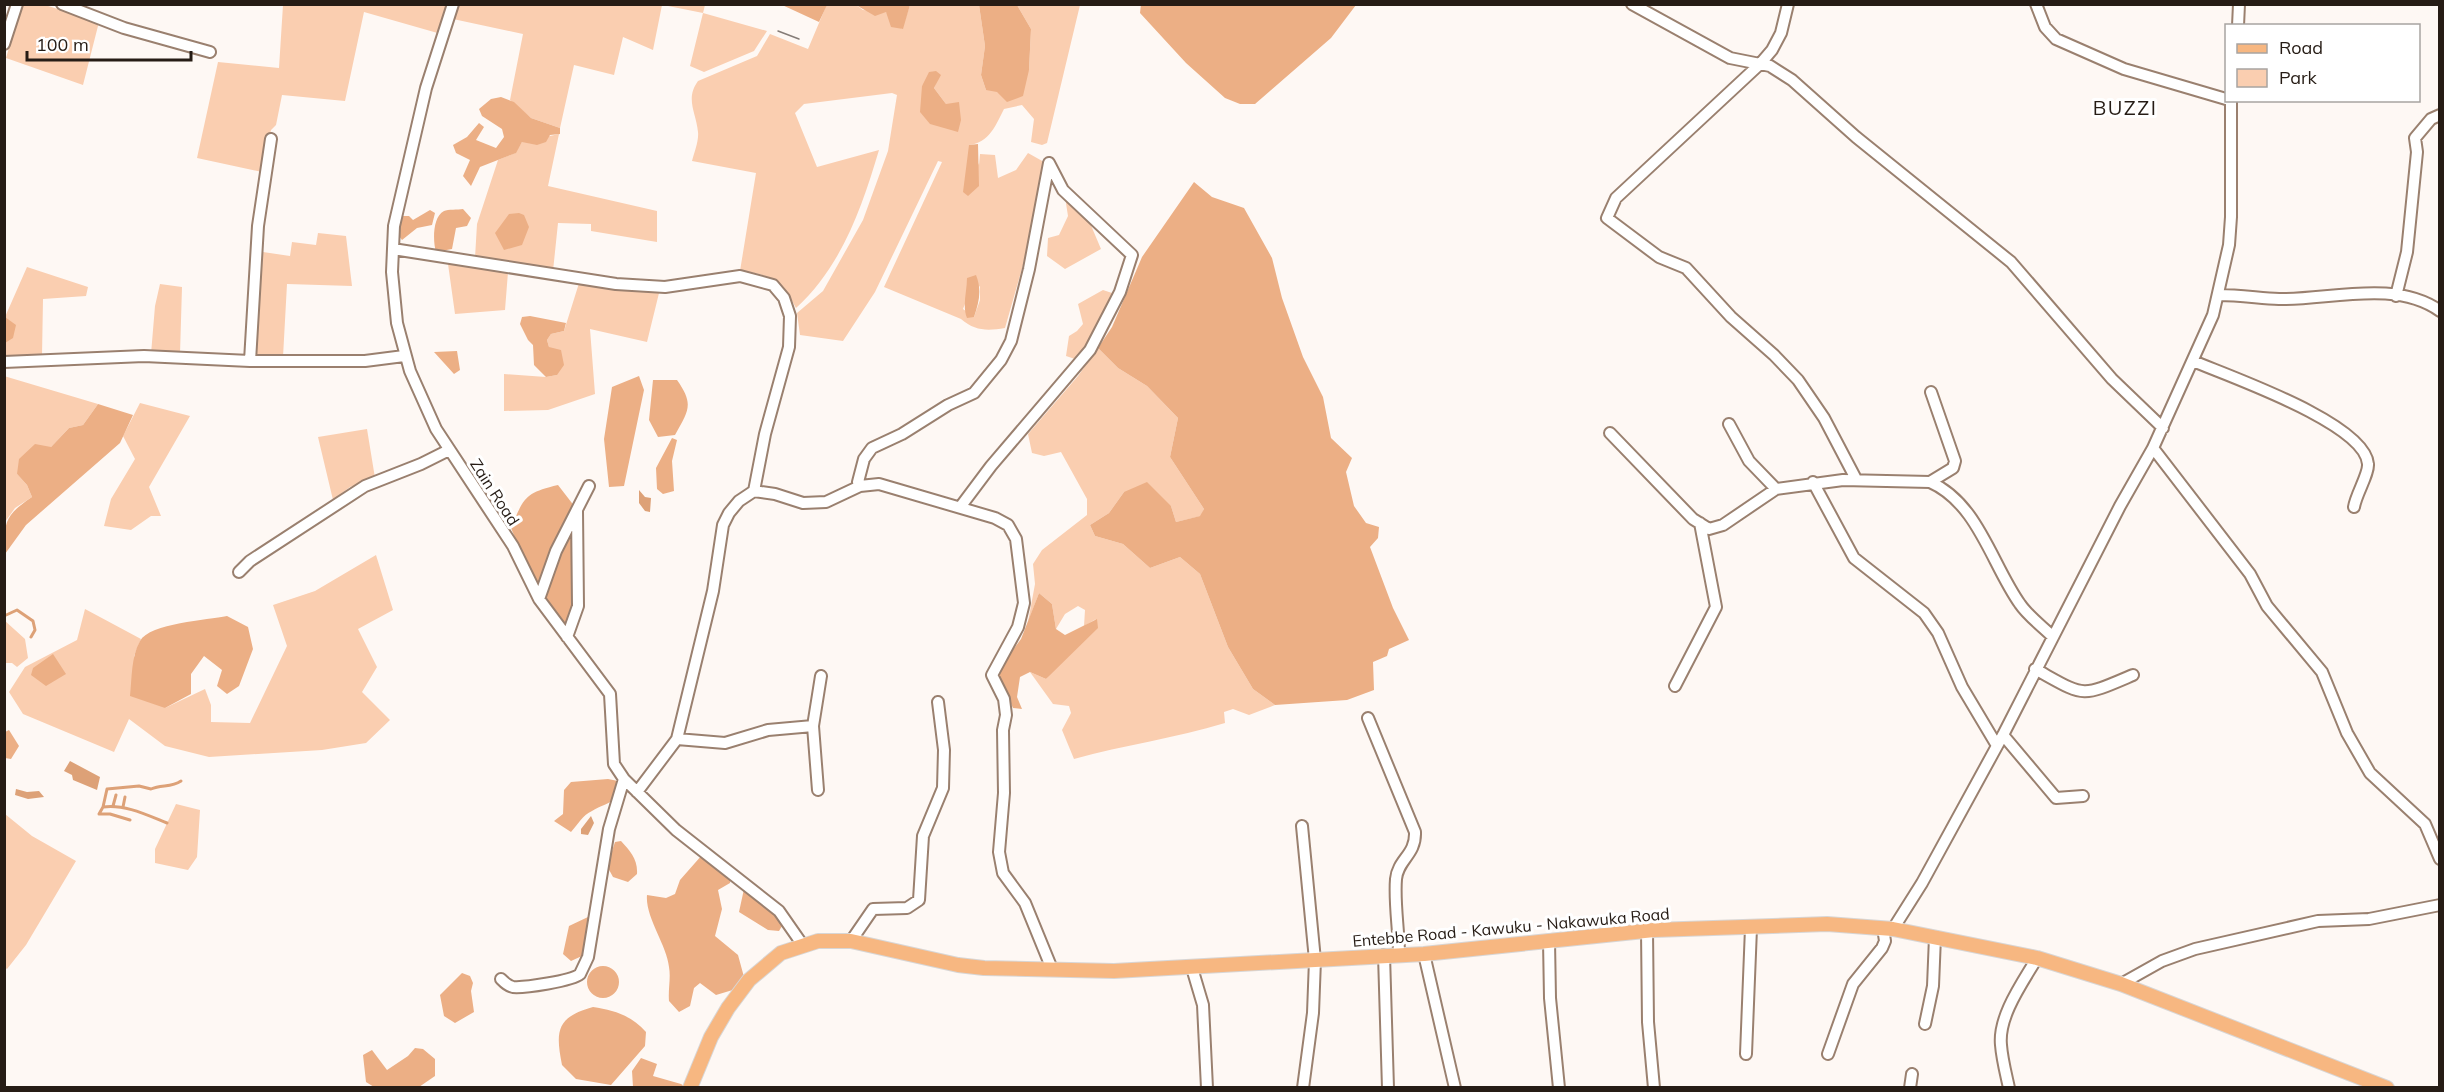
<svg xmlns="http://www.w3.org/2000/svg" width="2444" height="1092" viewBox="0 0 2444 1092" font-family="Mulish,sans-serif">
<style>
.green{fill:#faceb0;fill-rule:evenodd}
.forest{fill:#ecaf85}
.water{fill:#dda177}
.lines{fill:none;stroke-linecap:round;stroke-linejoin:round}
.stream{stroke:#dda177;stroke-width:3}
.minor-casing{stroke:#9a806f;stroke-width:14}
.major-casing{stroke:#d8d6d5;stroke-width:16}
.minor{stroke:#fff;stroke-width:10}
.major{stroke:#f7b781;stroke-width:14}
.tram{stroke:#857c77;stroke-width:1.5}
.labels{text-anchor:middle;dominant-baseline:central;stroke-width:6;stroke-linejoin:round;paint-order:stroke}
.street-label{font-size:16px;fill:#261c15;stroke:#fff}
.quarter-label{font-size:20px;letter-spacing:1.5px;fill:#261c15;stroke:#fff}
</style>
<rect width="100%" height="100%" fill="#fef8f4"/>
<path class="green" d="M827,4l29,1 7,5 23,2 16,17 8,-24h69l6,41 -4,29 5,15 43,-20 2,-41 -14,-24h63l-33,138 -5,2 -11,-3 3,-23 -12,-14 -18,4c-8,16 -15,34 -35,36l10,20 1,-11 15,1 3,23 18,-8 12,-17 16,9 -21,103 -18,63c-18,3 -30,3 -44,-9l-77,-32 58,-125 -4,-1 -63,131 -32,49 -43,-6 -3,-22 26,-22 40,-71 25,-69 9,-56 -5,-2 -88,11 -9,9 22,54 62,-17c-17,57 -37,116 -83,158 -14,-28 -27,-34 -56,-37l16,-98 -64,-12c2,-8 7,-20 6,-29 -2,-20 -13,-33 0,-51l59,-25 13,-22 38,15zM940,75l-6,13 12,16 -24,-18zM980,286v14l-6,17 -11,-8 5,-13z
M22,5h23l54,17 -16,63 -77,-27z
M283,5h166l-8,29 -77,-22 -19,89 -63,-6 -6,30 -5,5 -9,42 -65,-14 21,-96 61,6z
M459,5h203l-9,45 -30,-13 -9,38 -40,-10 -14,63 -29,-10 -21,-18 13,-66 -70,-15z
M663,5h42l-2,8 64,18 -13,20 -50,21 -14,-6 13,-53z
M559,134l-11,52 109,25v31l-66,-11v-7l-33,-1 -5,48 -78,-13 2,-34 21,-64 17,-7 7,-11z
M1065,197l25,26 11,26 -36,20 -18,-13 1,-18 11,-3 9,-19z
M318,233l28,3 6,50 -65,-2 -4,73 -28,2 8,-107 27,4 2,-14 24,3z
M448,264l60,8 -3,38 -50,4z
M27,267l61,20 -2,9 -43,3 -1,57 -37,2v-41z
M580,280l80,9 -13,53 -57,-13 5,65 -47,16 -44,1v-37l42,3 11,-2 -10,-35 4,-6 13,-3z
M160,284l22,3 -2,67h-29l4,-48z
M1103,290l9,3 -19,43 -18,23 -9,-3 3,-20 8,-5 6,-7 -5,-20z
M1098,348l20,20 29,18 31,32 -8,39 34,52 -3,7 -25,6 -5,-16 -47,-14 -15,21 -19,12 5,11 28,8 27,24 30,-11 20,17 28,73 25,42 22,16 -26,10 -16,-6 -9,3 1,11c-49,15 -101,22 -151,36l-12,-29 9,-17 -2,-7 -16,-2 -23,-32 16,7 50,-60 -12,7 1,-16 -7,-4 -13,8 -9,15 -4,-25 -13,-11 -11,29 7,-38 -2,-20 9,-14 45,-35v-16l-26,-47 -17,4 -12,-3 -4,-19 50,-58z
M4,376l94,28 -15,21 -14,3 -18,19 -34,27 10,11 5,12 -17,11 -10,14z
M140,403l50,13 -41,71 12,29h-10l-20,14 -27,-4 7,-27 24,-40 -12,-23z
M367,429l8,49 -25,9 -17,13 -15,-63z
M376,555l17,55 -35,19 19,38 -15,25 28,28 -24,23 -44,7 -113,7 -44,-11 -36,-27 -15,33 -91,-38 -14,-22 16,-25 52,-27 8,-31 56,30 -7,17 31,52 40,-19 6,16v17l39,1 37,-77 -14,-41 42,-14z
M4,620l21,19 3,19 -11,9 -5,-4h-7z
M176,804l24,6 -3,47 -9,13 -33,-7v-14z
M5,814l27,22 44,25 -50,84 -19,24 -3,-2z"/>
<path class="forest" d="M780,4h47v1l-8,17z
M1141,4h215v1l-25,33 -76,66h-15l-15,-6 -39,-35 -46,-50z
M856,5h54l-7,24 -12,-2 -5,-15 -11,4z
M979,5h38l14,24 -2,41 -6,26 -16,6 -10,-10 -11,-2 -5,-15 4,-29z
M936,71l5,4 -7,13 12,16 13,-2 2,18 -3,12 -28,-8 -10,-12 2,-26 7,-14z
M501,97l13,5 17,16 29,10v6l-10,1 -4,7 -9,3 -15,-3 -6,11 -36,14 -9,19 -8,-10 7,-16 -14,-7 -3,-8 14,-8 12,-14 5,4 -8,13 20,8 8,-11 -2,-8 -20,-13 -3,-7 12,-10z
M978,144l1,42 -11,10 -5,-4 6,-47z
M1194,182l18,15 32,11 28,50 10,40 21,59 20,40 8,41 21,20 -6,14 8,34 12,17 13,4 -1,11 -8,9 23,61 16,32 -20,9 -2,7 -14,6 1,28 -27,10 -72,5 -22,-16 -25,-42 -28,-73 -20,-17 -30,11 -27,-24 -28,-8 -5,-11 19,-12 15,-21 23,-10 24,24 5,16 24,-6 4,-7 -34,-52 8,-39 -31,-32 -29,-18 -20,-20 14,-21 30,-70z
M463,209l8,9 -4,8 -11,2 -4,21 -16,3c-3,-9 -4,-35 8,-41 4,-2 14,-1 19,-2z
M430,210l5,3 -3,12 -15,3 -15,12 -6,-8 5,-16h8l4,4z
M519,213l5,2 5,12 -7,18 -18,5 -9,-17 14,-19z
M976,275c6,15 3,27 -2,42l-7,1c-5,-12 0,-27 0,-40z
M530,316l36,7 -2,8 -13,3 -4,6 2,7 12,3 3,15 -7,10 -11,2 -12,-12 -1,-20 -5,-5 -8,-16 2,-7z
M5,317l11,8 -3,13 -8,5z
M457,351l3,19 -6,4 -20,-22z
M639,376l5,14 -20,96 -15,1 -5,-48 8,-52z
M653,380h24c17,24 12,30 -2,55l-17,2 -9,-17z
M98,404l35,11 -13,28 -94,82 -21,29c-1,-32 -1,-38 27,-57l-5,-12 -10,-11 2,-15 16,-15 16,3 18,-19 14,-3z
M672,438l5,2 -5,21 2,30 -11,3 -6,-5 -1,-21z
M558,485l17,22 -8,17 12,20 -2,53 -10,27 -7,3 -25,-40 -24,-59c13,-31 14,-35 47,-43z
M1039,593l13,11 4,25 9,6 32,-16 1,9 -52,51 -16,-7 -10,5 -3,20 5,12 -9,-1 -15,-30 6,-16 17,-23z
M227,616l21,11 5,22 -14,37 -12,8 -10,-8 5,-16 -18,-14 -13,18v20l-26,14 -35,-12c2,-18 1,-39 10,-55 10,-18 68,-21 87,-25z
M53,654l13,20 -20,12 -15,-11 2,-7z
M9,730l10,16 -8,13 -6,-1v-26z
M608,779l10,2c-1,24 -9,20 -26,30 -9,4 -14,13 -21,21l-17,-11 9,-7 1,-24 7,-8z
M621,841c9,10 17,18 16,33l-9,8 -15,-5 -6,-11 8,-24z
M702,855l29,21 -1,7 -12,7 4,19 -7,27 23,19 6,22 -8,12 -20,6 -16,-12 -6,5 -4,18 -11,6 -10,-11c-1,-11 2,-23 0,-34 -2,-22 -24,-50 -22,-72l19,3 9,-4 5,-14z
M744,889l41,32 -6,10 -11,-1 -29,-18z
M588,917l3,5 -9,34 -11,5 -8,-7 6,-28z
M587 982a16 16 0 1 1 32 0a16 16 0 1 1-32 0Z
M462,973l8,3 3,7 -2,8 3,21 -19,11 -11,-7 -4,-21z
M593,1007c21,3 39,9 53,25l-1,14 -34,39 -35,-6 -14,-14c-7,-35 -5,-48 31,-58z
M415,1048l8,1 12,10v17l-16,11h-45l-8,-5 -3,-27 9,-5 15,20 21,-14z
M641,1058l16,6 -4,12 28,8 5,3h-53l-1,-16z"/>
<path class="water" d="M639,490l6,7 6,1 -1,14 -5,-1 -6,-8z
M70,761l30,16 -3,13 -24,-10 -1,-5 -8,-4z
M16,789l11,3 12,-1 5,6 -16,2 -13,-4z
M591,816l3,7 -6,12 -7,-1v-5z"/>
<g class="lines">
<path class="stream" d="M4,616l13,-6 16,11 2,9 -4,7
M113,806l3,-11
M103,807l4,-18 32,-3 12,3c10,-5 20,-1 30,-8
M123,807l2,-10
M130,820l-20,-6h-11l4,-7c22,-3 44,8 64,16"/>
<g class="minor-casing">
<path id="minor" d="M62,4l62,24 86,24
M453,4l-27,84 -32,138 -2,46 5,51 13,48 26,58 77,117 26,53 71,95 4,70 10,15 52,51 103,81 23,33
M1632,4l98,54 40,8 22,14 64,57 155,125 101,117 51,49
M1788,4l-7,29 -9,17 -12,14 -144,134 -9,20 52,39 27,11 45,49 43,38 24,25 26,38 32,61
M2036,4l9,23 11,12 68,30 102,30
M2238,26l1,-22
M4,44l13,-40
M393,249l223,35 49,3 75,-11 33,9 11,13 6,18 -1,31 -24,87 -11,57
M2219,295c20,0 40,3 60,4 50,1 116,-20 161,12
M2396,296l11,-44 10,-100 -2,-14 16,-19 9,-4
M250,361l8,-135 13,-87
M2193,361c35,15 172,62 175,103 1,10 -12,30 -14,43
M4,362l140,-6 106,5h115l39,-5
M1729,424l20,37 27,28 67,-9 87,2c48,21 62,83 90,122 8,12 23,23 33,33
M1610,433l83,86 16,10 14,-4 53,-36
M2153,448l97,126 17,32 55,66 25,61 23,40 55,51 15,35
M1813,482l41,76 70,55 14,20 24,54 34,57
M1930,482l23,-14 2,-7 -24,-69
M860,486l-2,-4 6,-23 8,-11 30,-14 46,-29 26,-12 27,-33 10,-19 18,-72 20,-106
M961,506l30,-40 99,-116 30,-58 12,-37 -69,-65 -14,-27
M239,572l11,-11 115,-75 56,-22 28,-14
M539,599l17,-48 33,-65
M567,637l11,-31 -1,-95
M2035,669c51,28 44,29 98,6
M1675,686l41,-79 -16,-84
M1368,718l47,114c1,23 -17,27 -19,47 -2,24 3,51 3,76
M813,726l8,-50
M2003,735l53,63 27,-2
M677,739l48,4 43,-13 45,-4 5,64
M637,792l40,-53 36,-148 10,-66 6,-12 10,-12 15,-10 21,3 28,9 23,-1 34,-16 19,-2 116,34 13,7 8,14 8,64 -6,24 -26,48 12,24 2,16 -3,15 1,63 -5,59 4,21 22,30 27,66
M1302,826l13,134 -2,53 -10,75
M1893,929l29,-46 81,-148 117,-229 33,-58 60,-133 16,-70 2,-28v-117
M1647,931l1,91 6,66
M851,941l22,-32 34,-1 12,-8 4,-64 20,-48 1,-38 -6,-48
M1549,941l1,57 9,90
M1424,954l31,134
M1384,955l4,133
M1192,968l11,37 4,83
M501,979c4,4 7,7 12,8 11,1 59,-6 67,-13l8,-17 21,-128 15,-50
M2121,984l41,-23 33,-12 123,-28 51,-2 71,-14
M1925,1024l8,-38 2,-49
M1746,1054l5,-126
M1828,1054l25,-70 29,-36 3,-7 -2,-13
M1910,1088l2,-14
M2009,1088c-3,-14 -7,-29 -8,-43 -3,-29 22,-63 36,-87"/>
</g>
<g class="major-casing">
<path id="major" d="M690,1088l21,-51 17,-29 21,-28 32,-27 37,-12h33l107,24 26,3 130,3 310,-17 230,-24 173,-6 66,5 144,29 84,26 266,104"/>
</g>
<use href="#minor" class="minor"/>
<use href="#major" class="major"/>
<path class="tram" d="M778,31l21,8"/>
</g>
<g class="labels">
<g class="street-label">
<text transform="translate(495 492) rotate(57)">Zain Road</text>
<text transform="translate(1511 927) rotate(-5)">Entebbe Road - Kawuku - Nakawuka Road</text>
</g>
<g class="quarter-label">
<text x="2125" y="107">BUZZI</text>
</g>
</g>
<rect width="2444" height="1092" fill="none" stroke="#261c15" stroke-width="12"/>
<rect x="2225" y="24" width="195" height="78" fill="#ffffff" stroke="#a8a4a1" stroke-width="1.5"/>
<rect x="2237" y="44" width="30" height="9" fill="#f7b781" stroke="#a8a4a1" stroke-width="1.5"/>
<text x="2279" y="54" font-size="18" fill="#261c15">Road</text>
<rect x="2237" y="69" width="30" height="18" fill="#faceb0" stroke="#a8a4a1" stroke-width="1.5"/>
<text x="2279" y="84" font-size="18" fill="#261c15">Park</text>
<path d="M27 51v9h164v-9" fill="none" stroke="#261c15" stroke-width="3"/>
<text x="36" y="51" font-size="18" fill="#261c15" stroke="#ffffff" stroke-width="4.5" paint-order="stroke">100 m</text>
</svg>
